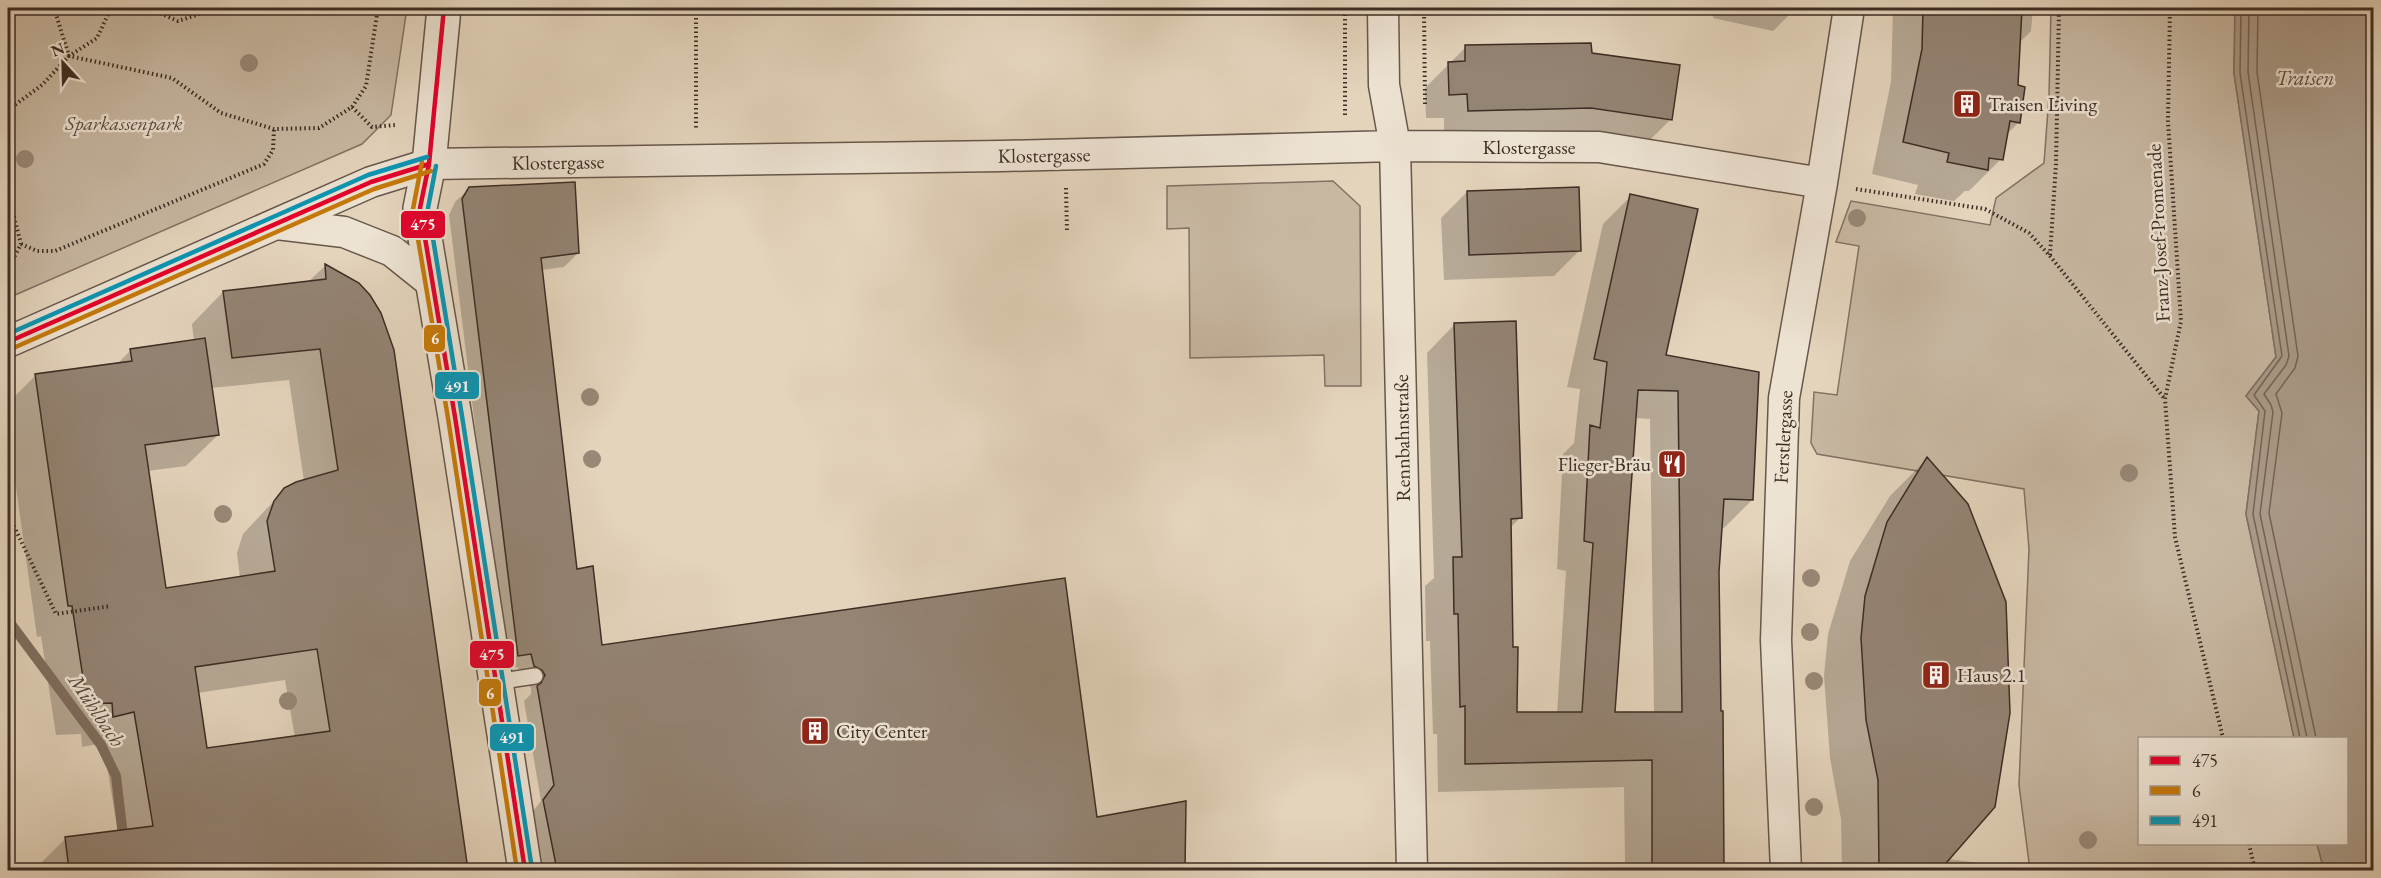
<svg xmlns="http://www.w3.org/2000/svg" width="2381" height="878" viewBox="0 0 2381 878" font-family="'EB Garamond',serif">
<style>
.green{fill:#c8b8a2;stroke:#827264;stroke-width:1.5}
.water{fill:#ab9b89;stroke:#7f6f61;stroke-width:1.5}
.shadow{fill:#0003;fill-rule:evenodd}
.lines{fill:none;stroke-linecap:round;stroke-linejoin:round}
.shore{stroke:#746457;stroke-width:1.5}
.stream{stroke:#7f6f61;stroke-width:10}
.building{fill:#948474;stroke:#3d2d25;stroke-width:1.5;fill-rule:evenodd}
.service-casing{stroke:#67574b;stroke-width:18}
.minor-casing{stroke:#67574b;stroke-width:33}
.tertiary-casing{stroke:#67574b;stroke-width:36}
.path{stroke:#3d2d25;stroke-width:4;stroke-dasharray:1.5 3;stroke-linecap:butt}
.service{stroke:#ede3d3;stroke-width:15}
.minor{stroke:#ede3d3;stroke-width:30}
.tertiary{stroke:#ede3d3;stroke-width:33}
.bus-1-casing{stroke:#ede3d3;stroke-width:9}
.bus-2-casing{stroke:#ede3d3;stroke-width:9}
.bus-3-casing{stroke:#ede3d3;stroke-width:9}
.bus-1{stroke:#e4002b;stroke-width:4.5}
.bus-2{stroke:#c67909;stroke-width:4.5}
.bus-3{stroke:#0996b5;stroke-width:4.5}
.tree{fill:#988877}
.labels{text-anchor:middle;dominant-baseline:central;stroke-width:5;stroke-linejoin:round;paint-order:stroke}
.poi-label{font-size:20px;fill:#3d2d25;stroke:#ede3d3;text-anchor:start}
.park-label{font-size:20px;font-style:italic;fill:#59493e;stroke:#ede3d3}
.street-label{font-size:20px;fill:#3d2d25;stroke:#ede3d3}
.water-label{font-size:21px;font-style:italic;fill:#58483e;stroke:#ede3d3}
.line-badge{stroke:#ede3d3;stroke-width:2}
.badge-label{font-size:16px;text-anchor:middle;font-weight:bold;fill:#fff}
</style>
<rect width="100%" height="100%" fill="#e4d4bc"/>
<filter id="stains"><feTurbulence type="fractalNoise" baseFrequency=".00333" numOctaves="4"/><feColorMatrix values="0 0 0 0 .2 0 0 0 0 .09 0 0 0 0 .02 0 0 0 .5 -.17"/></filter>
<radialGradient id="worn" r=".72"><stop offset=".6" stop-color="#630" stop-opacity="0"/><stop offset="1" stop-color="#630" stop-opacity=".3"/></radialGradient>
<path class="green" d="M8,8h399l-16,107 -29,29 -354,154z
M2051,8h184l-1,65 42,284 -30,39 13,15 -13,103 48,224h-154v106h177l7,26h-294l-11,-85 10,-236 -5,-60 -207,-35 -6,-11 3,-51 23,3 22,-149 -23,-4 15,-41 139,24 6,-27 48,-35 5,-67z
M1333,181l27,25 1,180h-36l-1,-31 -134,3 -1,-130 -22,1v-43z"/>
<path class="water" d="M2235,8h138v862h-49l-7,-26h29v-106h-52l-48,-224 13,-103 -13,-15 30,-39 -42,-284z"/>
<path class="shadow" d="M1411,8h77l-7,6 -70,2z
M1715,8h77l-1,5 -18,18 -60,-13z
M1893,8h140l-2,23 -12,12 -3,44 3,35 -13,13 -5,24 -32,32h-4l-11,10 -39,-7 3,-9 -46,-11 19,-92z
M1466,47l124,7 81,65 -24,24 -81,-11 -122,2v-16h-18l-1,-30z
M470,188l108,65 -14,14 -23,3 35,300 25,77 495,172 89,-16 -2,67h-642l-11,-55 11,-14 -17,-100 7,-7v-6l-6,-7 -5,-1 -2,-13 -13,2 -56,-454 6,-13z
M1467,192l113,58 -26,26 -110,4 -3,-62z
M1631,196l33,160 88,144 -28,28 -3,-1 -3,45 1,141h3v157h-203l106,-8 -1,-75 -186,5 -1,-58h-4l-3,-93h-4l-1,-55 9,-8 -7,-225 27,-28 66,193 -11,11 2,120 4,65h42l9,-143 -9,-2 6,-115 11,-11 6,-54 -13,-2 36,-163zM1634,418l16,1 4,294h-40z
M325,266l33,18 93,485 16,101h-433l31,-31 53,-7 -15,-89 -21,4 -1,-13 -25,1 -15,-99 -4,1 -29,-207v-27l28,-28 81,-11 13,-13 64,-10 -2,-17 31,-32 85,-10zM289,380l15,101 -19,8 -42,45 -6,19 3,25 -76,11 -17,-118 39,-5 32,-31 -7,-47zM285,680l10,58 -89,11 -9,-56z
M1927,459l21,400 72,9 1,2h-179l-1,-51 -11,-61 -6,-82 4,-42 22,-73 40,-65z
M1518,862l1,8h-66l5,-5z"/>
<g class="lines">
<path class="shore" d="M2241,8l-1,65 42,283 -28,39 11,16 -12,103 47,224
M2249,8l-1,64 41,284 -3,9 -22,29 7,11 2,7 -13,102 47,224
M2258,8l-1,64 41,284 -3,12 -19,26 6,19 -13,100 47,225"/>
<path class="stream" d="M8,620l93,125 15,31 11,94"/>
</g>
<path class="building" d="M1923,8h99l-4,77 7,2 -5,36 -10,-2 -7,39 -14,-2 -1,12 -41,-8 2,-9 -46,-11 19,-93z
M1591,43l1,10 88,12 -8,55 -81,-12 -123,3 -1,-17 -18,1 -1,-33 17,-1v-16z
M575,182l4,71 -38,5 36,311 16,-3 9,79 463,-67 32,239 89,-16 -1,69h-628l-14,-70 11,-15 -17,-99 4,-3 4,-8 -3,-5 -8,-4 -3,-12 -13,2 -56,-457 7,-12z
M1579,187l2,64 -112,4 -2,-64z
M1630,194l68,15 -32,146 93,17 -6,128 -29,-1 -5,73 2,139h2l1,159h-72v-110l-187,4v-58l-5,1 -2,-93h-4l-1,-57h9l-8,-234 62,-2 6,197 -11,1 2,128h5l-1,65h65l11,-169 -9,-2 6,-116 10,3 7,-66 -13,-3zM1638,390l40,1 4,321h-67z
M325,264l34,19 11,12 11,18 13,37 74,520h-399l-4,-33 88,-11 -19,-114 -21,5 -1,-14 -25,1 -15,-98h-4l-33,-232 97,-13 -2,-12 75,-11 14,97 -74,10 21,143 109,-17 -8,-50 7,-20 10,-13 12,-6 42,-12 -18,-121 -88,9 -9,-67 103,-12zM317,649l13,82 -123,17 -12,-81z
M1927,457l41,47 38,98 4,111 -15,94 -55,63h-61l-1,-90 -12,-60 -5,-82 4,-42 22,-74z"/>
<g class="lines">
<g class="service-casing">
<path id="service" d="M495,682l40,-6"/>
</g>
<g class="minor-casing">
<path id="minor" d="M1383,8l1,77 11,61 17,724
M277,224l67,8 48,19 40,32
M8,342l363,-160 58,-18 573,-8 393,-10 204,1 223,36
M1786,870l-10,-230 8,-242 38,-215 27,-175"/>
</g>
<g class="tertiary-casing">
<path id="tertiary" d="M444,8l-15,156 -9,44 35,209 70,453"/>
</g>
<path class="path" d="M54,8l15,48 28,-18 14,-30
M148,8l30,13 40,-13
M1424,8l1,96
M2170,8l-2,113 13,200 -16,78 10,138 48,201
M696,18v110
M352,107l14,-21 12,-78
M8,110l34,-25 27,-29 103,22 49,35 53,16 45,-1 33,-21 20,20 24,-2
M1345,115v-107
M1066,188l1,45
M1856,189l129,20 44,24 21,23 114,142
M8,210l6,7 7,27 -13,25
M21,244l16,7h18l209,-87 9,-14 1,-21
M2050,255l6,-91 3,-156
M8,513l2,5 -2,2
M10,518l46,96 55,-8
M2249,844l6,26"/>
<use href="#service" class="service"/>
<use href="#minor" class="minor"/>
<use href="#tertiary" class="tertiary"/>
<g class="bus-1-casing">
<path id="bus-1" d="M444,8l-15,156 -9,44 35,209 70,453
M8,342l363,-160 58,-18"/>
</g>
<g class="bus-2-casing">
<path id="bus-2" d="M422,162l-9,47 35,209 69,452
M11,349l363,-160 57,-18"/>
</g>
<g class="bus-3-casing">
<path id="bus-3" d="M436,166l-8,42 34,208 70,453
M8,334l360,-159 59,-18"/>
</g>
<use href="#bus-1" class="bus-1"/>
<use href="#bus-2" class="bus-2"/>
<use href="#bus-3" class="bus-3"/>
</g>
<g class="tree">
<circle cx="249" cy="63" r="9"/>
<circle cx="25" cy="159" r="9"/>
<circle cx="1857" cy="218" r="9"/>
<circle cx="590" cy="397" r="9"/>
<circle cx="592" cy="459" r="9"/>
<circle cx="2129" cy="473" r="9"/>
<circle cx="223" cy="514" r="9"/>
<circle cx="1811" cy="578" r="9"/>
<circle cx="1810" cy="632" r="9"/>
<circle cx="1814" cy="681" r="9"/>
<circle cx="288" cy="701" r="9"/>
<circle cx="1814" cy="807" r="9"/>
<circle cx="2088" cy="840" r="9"/>
</g>
<defs>
<g id="building-square" transform="scale(1.5)"><rect x="-9" y="-9" width="18" height="18" rx="4" fill="#8f2418" stroke="#ede3d3"/><path d="M-4-6H4V6H1V3H-1V6H-4ZM-2.5-4.3h1.7v1.8h-1.7ZM.8-4.3h1.7v1.8H.8ZM-2.5-1h1.7V.8h-1.7ZM.8-1h1.7V.8H.8Z" fill="#fff"/></g>
<g id="restaurant-square" transform="scale(1.5)"><rect x="-9" y="-9" width="18" height="18" rx="4" fill="#8f2418" stroke="#ede3d3"/><path d="M-5-6h1v4h1v-4h1v4h1v-4h1v5L-1.5 .5V6h-2V.5L-5-1ZM5-6V6H3V1.5H1.5Q1.5-4 5-6Z" fill="#fff"/></g>
</defs>
<g fill-rule="evenodd">
<use href="#building-square" x="1967" y="104"/>
<use href="#restaurant-square" x="1672" y="464"/>
<use href="#building-square" x="1936" y="675"/>
<use href="#building-square" x="815" y="731"/>
</g>
<g class="labels">
<g class="poi-label">
<text x="1988" y="104">Traisen Living</text>
<text x="1651" y="464" text-anchor="end">Flieger-Bräu</text>
<text x="1957" y="675">Haus 2.1</text>
<text x="836" y="731">City Center</text>
</g>
<g class="park-label">
<text x="124" y="123">Sparkassenpark</text>
</g>
<g class="street-label">
<text x="1529" y="147">Klostergasse</text>
<text transform="translate(1044 155) rotate(-1)">Klostergasse</text>
<text transform="translate(558 162) rotate(-1)">Klostergasse</text>
<text transform="translate(2158 233) rotate(-93)">Franz-Josef-Promenade</text>
<text transform="translate(1783 437) rotate(-87)">Ferstlergasse</text>
<text transform="translate(1402 438) rotate(-91)">Rennbahnstraße</text>
</g>
<g class="water-label">
<text x="2305" y="77">Traisen</text>
<text transform="translate(97 710) rotate(56)">Mühlbach</text>
</g>
</g>
<g class="line-badge">
<rect x="400" y="210" width="46" height="29" rx="6" fill="#e4002b"/>
<rect x="423" y="324" width="23" height="29" rx="6" fill="#c67909"/>
<rect x="434" y="371" width="46" height="29" rx="6" fill="#0996b5"/>
<rect x="469" y="640" width="46" height="29" rx="6" fill="#e4002b"/>
<rect x="478" y="678" width="24" height="29" rx="6" fill="#c67909"/>
<rect x="489" y="723" width="46" height="29" rx="6" fill="#0996b5"/>
</g>
<g class="badge-label">
<text x="423" y="230">475</text>
<text x="435" y="344">6</text>
<text x="457" y="392">491</text>
<text x="492" y="660">475</text>
<text x="490" y="699">6</text>
<text x="512" y="743">491</text>
</g>
<rect width="2381" height="878" fill="none" stroke="#e4d4bc" stroke-width="30"/>
<rect x="9" y="9" width="2363" height="860" fill="none" stroke="#3d2d25" stroke-width="3"/>
<rect x="15" y="15" width="2351" height="848" fill="none" stroke="#3d2d25" stroke-width="1.5"/>
<rect x="2138" y="737" width="210" height="108" fill="#ede3d3" stroke="#a79a8d" stroke-width="1.5"/>
<rect x="2150" y="756" width="30" height="9" fill="#e4002b" stroke="#a79a8d" stroke-width="1.5"/>
<text x="2192" y="767" font-size="18" fill="#3d2d25">475</text>
<rect x="2150" y="786" width="30" height="9" fill="#c67909" stroke="#a79a8d" stroke-width="1.5"/>
<text x="2192" y="797" font-size="18" fill="#3d2d25">6</text>
<rect x="2150" y="816" width="30" height="9" fill="#0996b5" stroke="#a79a8d" stroke-width="1.5"/>
<text x="2192" y="827" font-size="18" fill="#3d2d25">491</text>
<g transform="translate(63 63) rotate(338)" stroke="#ede3d3" stroke-width="4.5" paint-order="stroke">
<path d="M0-4.5L10 22L0 15L-10 22Z" fill="#3d2d25"/>
<text y="-9" font-size="16" font-weight="bold" text-anchor="middle" fill="#3d2d25">N</text>
</g>
<rect width="100%" height="100%" filter="url(#stains)"/>
<rect width="100%" height="100%" fill="url(#worn)"/>
</svg>
